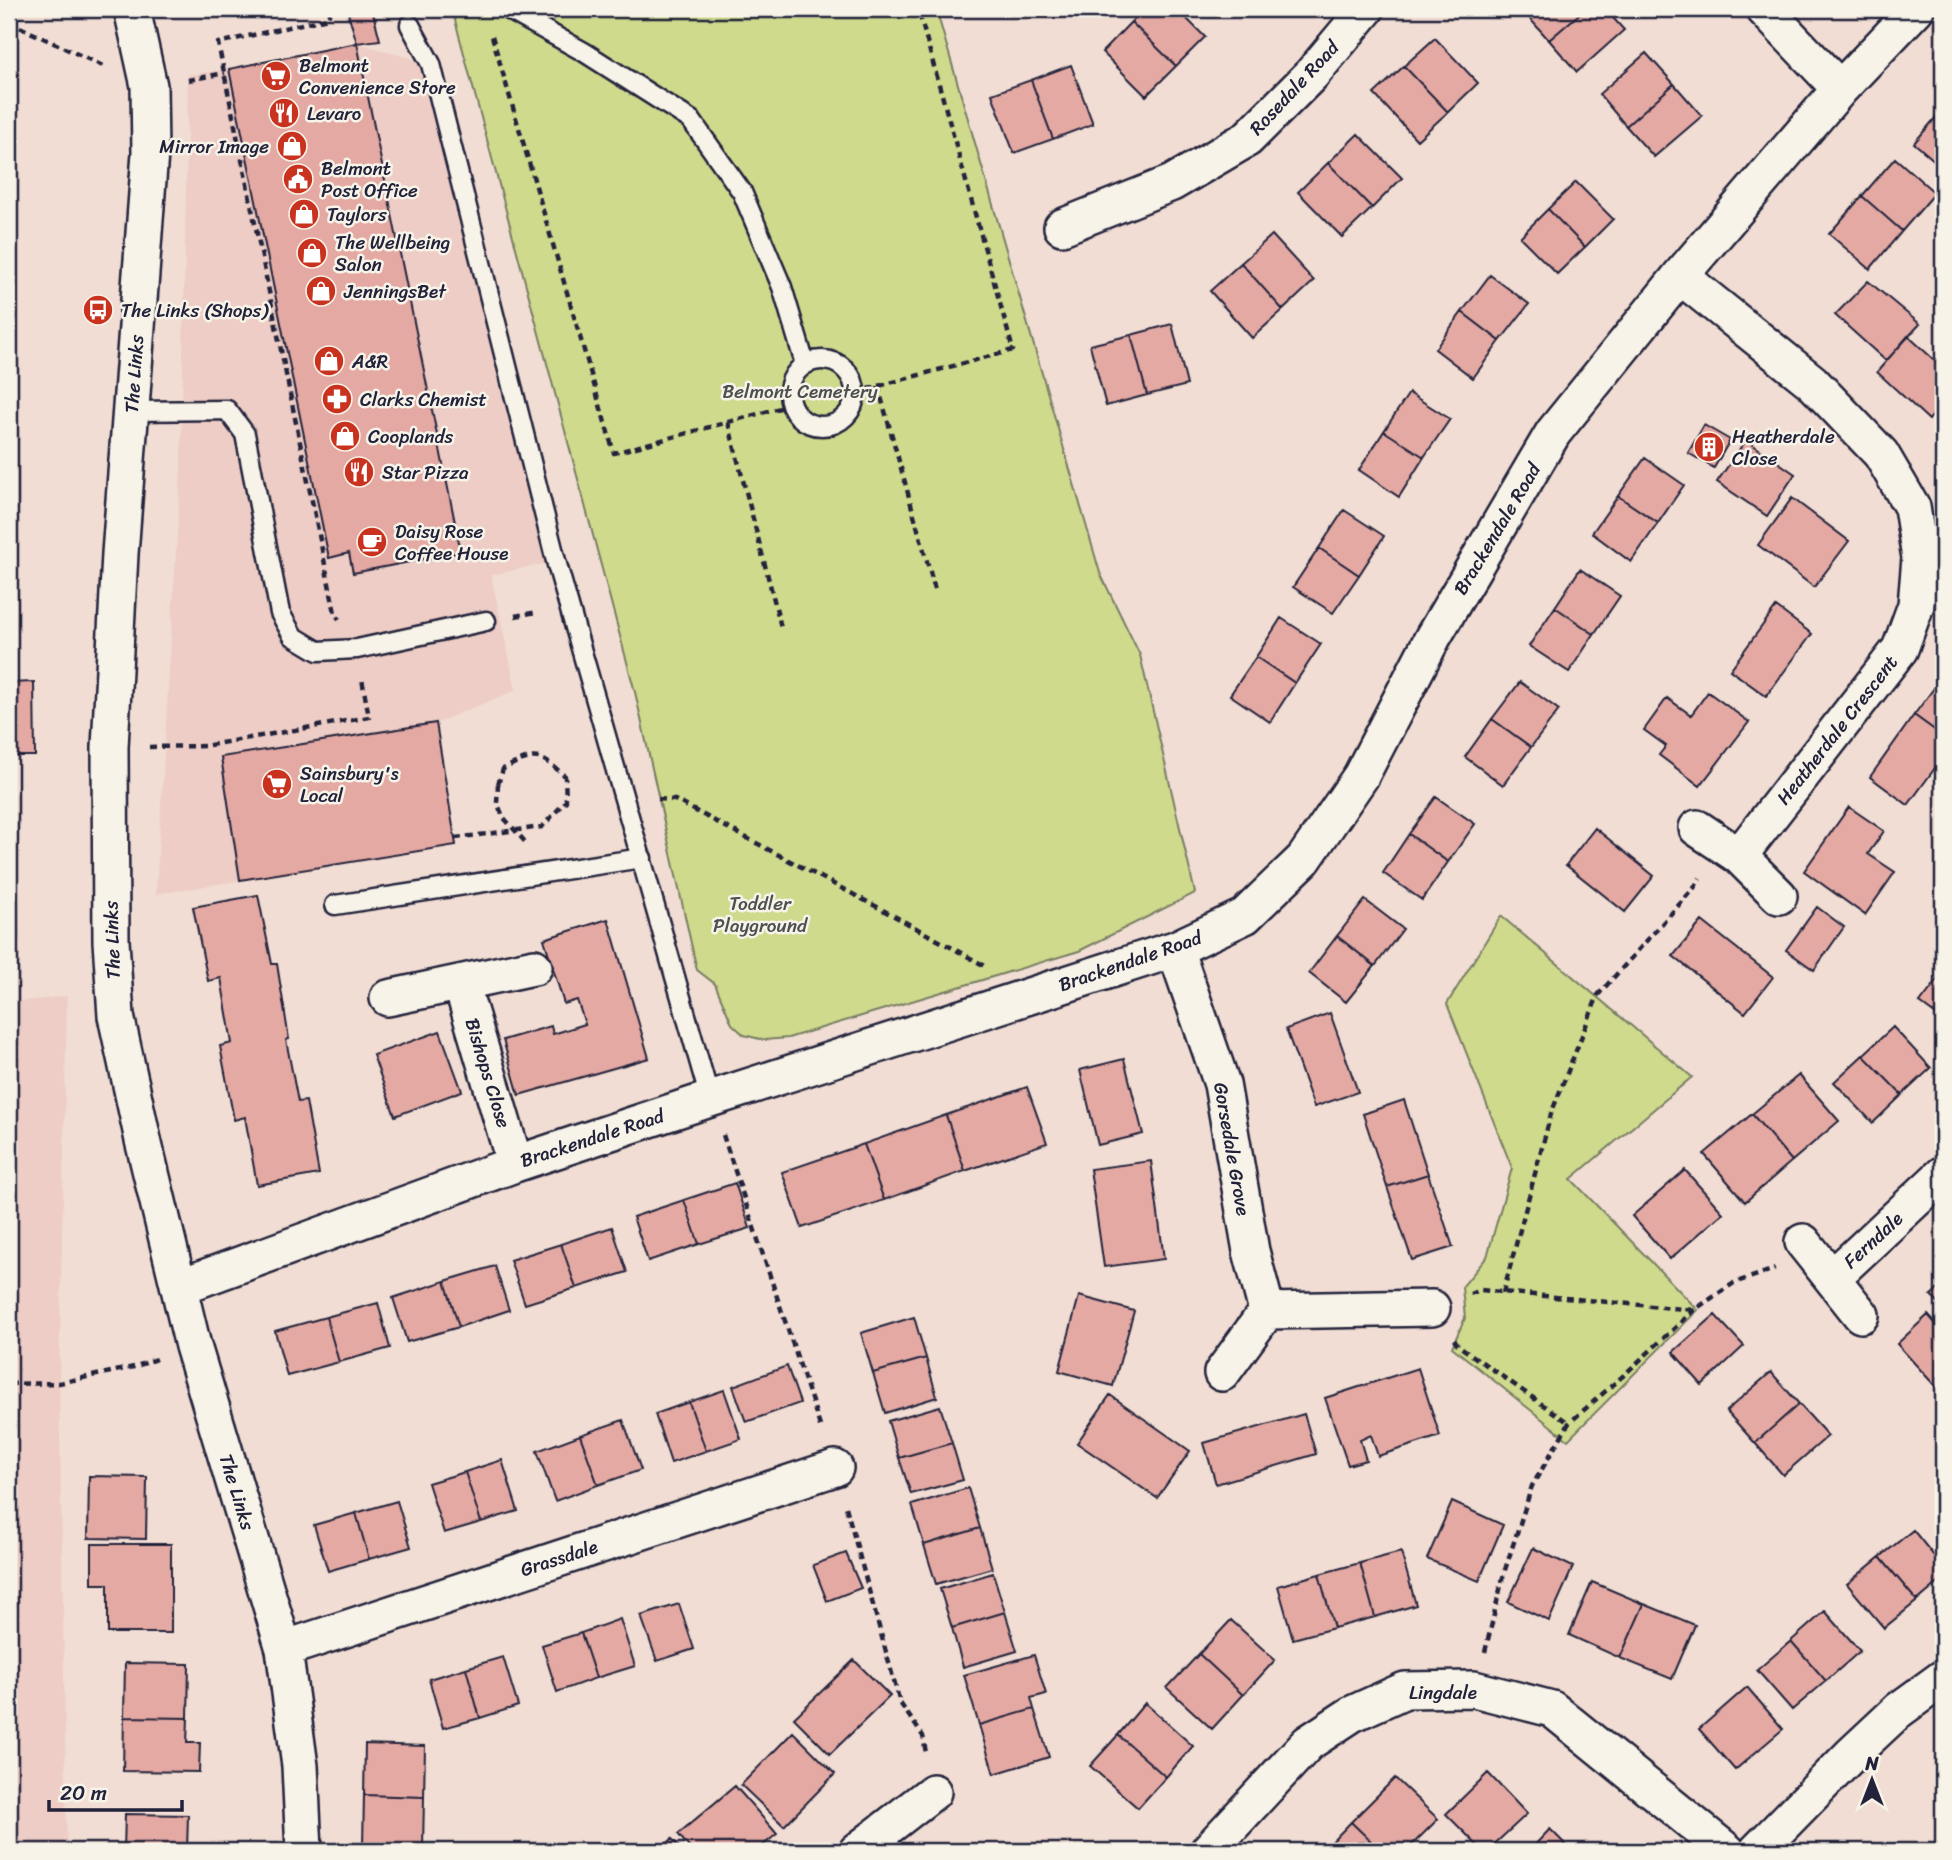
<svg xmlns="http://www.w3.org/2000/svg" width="1952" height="1860" viewBox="0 0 1952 1860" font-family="Sriracha,sans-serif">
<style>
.built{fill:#edcdc5}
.green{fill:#cfda8d;stroke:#787e64;stroke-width:2}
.building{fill:#e4a9a3;stroke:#22223b;stroke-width:2}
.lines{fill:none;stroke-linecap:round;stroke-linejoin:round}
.service-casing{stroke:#22223b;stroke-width:23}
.minor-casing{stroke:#22223b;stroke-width:40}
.path{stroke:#22223b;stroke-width:4.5;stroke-dasharray:7 5;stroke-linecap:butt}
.service{stroke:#f7f3e8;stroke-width:18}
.minor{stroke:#f7f3e8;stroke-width:35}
.path-bridge{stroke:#22223b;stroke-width:4.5;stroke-dasharray:7 5;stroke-linecap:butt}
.labels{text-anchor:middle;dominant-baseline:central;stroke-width:5;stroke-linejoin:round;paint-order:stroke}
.poi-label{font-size:19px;fill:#22223b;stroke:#f7f3e8;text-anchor:start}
.street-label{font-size:19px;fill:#22223b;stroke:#f7f3e8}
.park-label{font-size:19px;fill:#4d5050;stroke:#f7f3e8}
</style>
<rect width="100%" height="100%" fill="#f1ddd3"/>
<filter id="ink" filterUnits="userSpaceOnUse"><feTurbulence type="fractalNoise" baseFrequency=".0143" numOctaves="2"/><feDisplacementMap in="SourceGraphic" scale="14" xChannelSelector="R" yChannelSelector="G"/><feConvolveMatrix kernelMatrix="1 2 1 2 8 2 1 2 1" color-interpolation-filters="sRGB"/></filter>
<g filter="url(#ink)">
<path class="built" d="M357,43l74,21 125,497 -65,14 25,115 -80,33 20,122 -300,49 25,-426 7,-393 41,-6z
M67,996l-8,387 8,468h-58v-848z"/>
<path class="green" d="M452,9h484l164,564 40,82 55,238 -116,58 -291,87 -24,2 -20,-5 -12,-11 -17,-40 -18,-14 -62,-278z
M1501,916l191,161 -121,102 127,131 -130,130 -116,-93 13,-29 -3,-31 25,-30 25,-89 -65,-164z"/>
<path class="building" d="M372,9l8,31 -23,3 -9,-30z
M1145,9h32l28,28 -29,29 -45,-44z
M1521,9h64l-36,31z
M1585,9h20l19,21 -47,42 -28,-32z
M1131,22l45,44 -30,30 -44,-44z
M1435,38l43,45 -30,29 -44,-46z
M357,43l104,509 -108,21 -4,-20 -20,5 -100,-489z
M1646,53l28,31 -48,42 -27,-32z
M1071,65l22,59 -40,15 -22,-59z
M1404,66l44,46 -31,28 -43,-46z
M1031,80l22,59 -39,14 -22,-59z
M1674,84l28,32 -48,41 -28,-31z
M1943,109v59l-29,-25z
M1358,134l44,44 -30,30 -44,-45z
M1895,158l40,35 -33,38 -40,-35z
M1328,163l44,45 -30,29 -44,-45z
M1576,182l37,37 -28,28 -37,-38z
M1862,196l40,35 -32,38 -41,-35z
M1548,209l37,38 -28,27 -37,-37z
M1272,235l42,46 -31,29 -42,-47z
M1241,263l42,47 -31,28 -42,-47z
M1490,275l39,29 -29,37 -38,-29z
M1868,281l52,43 -34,37 -51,-46z
M1462,312l38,29 -27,37 -38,-29z
M1172,324l15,61 -40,10 -16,-60z
M1131,335l16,60 -41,11 -16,-61z
M1908,336l35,32v34l-14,18 -52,-48z
M1409,393l41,26 -26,38 -40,-26z
M1704,425l26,15 -16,28 -26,-15z
M1384,431l40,26 -25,40 -40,-27z
M1746,440l49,34 -28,42 -50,-34z
M1645,458l39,27 -26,38 -40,-27z
M1618,496l40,27 -27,39 -39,-29z
M1792,498l57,43 -35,46 -56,-42z
M1344,510l40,26 -25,39 -40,-27z
M1319,548l40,27 -26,38 -40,-26z
M1580,569l40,27 -26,38 -39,-27z
M1555,607l39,27 -25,38 -40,-26z
M1776,607l36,27 -46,62 -36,-26z
M1281,618l40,26 -26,39 -39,-26z
M1256,657l39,26 -25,39 -40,-27z
M1943,676v60l-29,-21z
M34,682l1,74h-26v-73z
M1520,682l39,28 -28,37 -39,-28z
M1708,692l41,30 -49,64 -41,-31 7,-9 -22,-16 23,-32 24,17z
M1914,715l29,21v21l-35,48 -38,-28z
M1492,719l39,28 -28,38 -38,-28z
M436,723l20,122 -216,35 -19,-123z
M1436,797l39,27 -27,38 -39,-28z
M1849,807l35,24 -16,23 27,18 -30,43 -61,-44z
M1595,828l59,48 -29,36 -59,-47z
M1409,834l39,28 -26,38 -39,-27z
M9,885h8l1,54h-9z
M258,895l14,69h5l12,75 -3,1 12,62 8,-1 13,73 -62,11 -12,-68 -11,3 -14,-74 12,-3 -11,-65 -13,3 -15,-74z
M1365,900l38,29 -28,37 -38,-30z
M1817,907l27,20 -30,43 -28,-20z
M608,919l41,139 -130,37 -16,-55 48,-14 2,8 32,-10 -8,-24 -13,4 -20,-65z
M1702,921l71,56 -28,36 -72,-57z
M1337,936l38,30 -29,36 -37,-29z
M1943,973v47l-23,-17z
M1330,1013l28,79 -44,15 -28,-78z
M1893,1027l38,41 -29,27 -39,-40z
M440,1031l22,60 -67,25 -22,-61z
M1863,1055l39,40 -29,28 -39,-41z
M1124,1059l19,75 -45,11 -18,-75z
M1799,1075l40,46 -47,40 -40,-47z
M1027,1087l20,56 -82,28 -19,-56z
M1404,1100l24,74 -41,13 -24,-73z
M1752,1114l40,47 -47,41 -41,-48z
M946,1115l19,56 -81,29 -20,-56z
M864,1144l20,56 -82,28 -20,-56z
M1151,1161l13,98 -60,8 -14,-98z
M1685,1170l38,43 -53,46 -38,-43z
M1428,1174l25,73 -41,13 -25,-73z
M735,1183l15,45 -51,16 -15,-44z
M684,1200l15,44 -51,17 -15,-44z
M612,1227l15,45 -51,16 -15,-44z
M561,1244l15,44 -51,16 -15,-44z
M495,1266l14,44 -50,17 -14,-46z
M445,1281l14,46 -52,15 -14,-44z
M1943,1285v24l-12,-14z
M1079,1296l55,15 -21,75 -54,-15z
M378,1303l12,45 -51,14 -13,-45z
M1715,1315l29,31 -42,39 -29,-33z
M1928,1315l15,17v48l-7,7 -39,-43z
M326,1317l13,45 -52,14 -12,-45z
M914,1317l12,41 -53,15 -12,-40z
M926,1358l11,39 -52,16 -12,-40z
M787,1366l13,37 -54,19 -13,-36z
M1418,1368l22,68 -62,20 -7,-21 -11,5 6,20 -18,5 -23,-67z
M1771,1372l28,32 -44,39 -29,-32z
M724,1390l17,49 -35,12 -17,-49z
M1110,1395l80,56 -33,47 -80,-55z
M689,1402l17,49 -35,12 -16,-49z
M1799,1404l29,32 -45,39 -28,-32z
M940,1406l12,37 -53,15 -11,-37z
M1304,1414l12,40 -100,30 -12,-41z
M623,1420l18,50 -43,15 -18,-50z
M580,1435l18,50 -43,16 -18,-50z
M952,1443l11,37 -52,14 -12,-36z
M502,1460l16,51 -37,11 -16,-50z
M465,1472l16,50 -37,11 -16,-50z
M89,1476l58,1 -1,62 -58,-1z
M968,1488l12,40 -56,17 -12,-40z
M1943,1493v21l-10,-12z
M397,1501l14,46 -42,12 -13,-46z
M1452,1502l51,23 -24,56 -52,-22z
M356,1513l13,46 -41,12 -14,-46z
M980,1528l12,40 -56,16 -12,-39z
M1913,1530l30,37v12l-26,22 -37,-44z
M92,1544h79v89h-63v-49h-16z
M1533,1548l40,19 -24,54 -41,-19z
M1401,1552l15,53 -41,12 -15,-54z
M846,1553l15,35 -34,13 -14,-36z
M1880,1557l37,44 -33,27 -37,-44z
M1360,1563l15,54 -41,11 -15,-54z
M993,1573l12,39 -53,16 -12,-39z
M1319,1574l15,54 -41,11 -15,-53z
M1592,1582l52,22 -24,54 -51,-23z
M679,1604l15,45 -37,12 -16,-45z
M1644,1604l51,21 -23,54 -52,-21z
M1825,1611l35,40 -34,30 -35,-40z
M1005,1612l12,39 -54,16 -11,-39z
M620,1619l15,47 -39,12 -15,-45z
M1231,1620l44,40 -32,35 -44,-41z
M581,1633l15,45 -39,14 -15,-47z
M1791,1641l35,40 -34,29 -35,-40z
M1199,1654l44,41 -31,34 -45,-41z
M1034,1655l12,39 -15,4 3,11 -55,16 -15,-50z
M503,1657l15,49 -38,12 -14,-50z
M854,1660l36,36 -60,58 -36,-36z
M125,1663l64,1 -1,54 -64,-1z
M466,1668l14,50 -37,10 -14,-49z
M1747,1687l36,42 -48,41 -36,-41z
M1145,1703l48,43 -27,31 -48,-42z
M1034,1709l15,48 -55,17 -15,-49z
M124,1717l64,1 -1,25h13l-1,29 -76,-1z
M793,1732l42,42 -51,52 -43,-41z
M1118,1735l48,42 -28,31 -48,-42z
M365,1744l60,2 -1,51 -60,-2z
M1488,1773l39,41 -40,37h-4l-37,-37z
M1395,1778l43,41 -32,32h-25l-30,-29z
M735,1786l42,48 -21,17h-64l-14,-17z
M364,1795l60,2 -1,51 -60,-2z
M125,1814l63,1 -1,36h-63z
M1351,1822l30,29h-58z
M1550,1829l22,22h-43z
M672,1839l11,12h-24z"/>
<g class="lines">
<g class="service-casing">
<path id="service" d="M507,9l77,43 107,68 51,72 40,95 23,77
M525,19l25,-10
M410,25l21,39 125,497 154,538
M789 393a33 33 0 1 1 66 0a33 33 0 1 1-66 0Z
M131,411l96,-1 18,24 35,179 13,23 25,15 39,-2 129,-28
M335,905l307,-47"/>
</g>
<g class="minor-casing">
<path id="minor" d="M132,9l17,77 1,67 -30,401 -10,193 1,194 5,75 27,124 50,206 91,303 16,117 4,85
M1764,9l76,80
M1062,227l110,-44 75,-44 64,-64 55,-66
M1680,276l132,106 69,72 31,53 8,51 -4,47 -16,44 -161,207
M1697,828l42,28 40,40
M1175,949l47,135 29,167 16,60
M461,983l54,181
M388,998l146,-31
M1803,1242l58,73
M1833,1277l110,-103
M179,1287l336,-123 195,-65 465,-150 70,-33 59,-57 57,-83 72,-139 120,-204 127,-157 160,-187 76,-80
M1222,1373l45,-62 165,-3
M284,1649l551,-181
M857,1851l76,-59
M1208,1851l100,-108 44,-29 53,-24 69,-1 78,20 175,142
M1757,1851l95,-97 47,-44 44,-32"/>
</g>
<path class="path" d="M331,9l-3,9 -110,25 117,570 4,6
M9,22l94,44
M492,36l122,417 177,-48
M188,80l37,-7
M878,386l57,204
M856,392l157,-42 -95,-341
M728,422l54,209
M515,616l22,-4
M149,747l55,-1 165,-29 -7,-38
M498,784l-1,19 7,15 22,25
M658,799l17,1 221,117 89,49
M723,1135l98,294
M1503,1293l48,-179 47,-119 96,-107 6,-10
M1470,1294l10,-4 214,20
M1454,1339l5,7 110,77
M9,1384l50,-1 75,-16 22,-8
M846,1507l54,196 23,33 3,17
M1485,1652l19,-79 28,-87 37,-63 55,-48 70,-65 40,-27 41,-14"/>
<use href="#service" class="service"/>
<use href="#minor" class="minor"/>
<path class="path-bridge" d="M455,838l87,-11 24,-26 -1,-25c-28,-24 -29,-23 -62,-7l-5,15"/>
</g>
</g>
<defs>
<g id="supermarket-disc" transform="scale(1.575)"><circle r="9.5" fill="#c8321e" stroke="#f7f3e8"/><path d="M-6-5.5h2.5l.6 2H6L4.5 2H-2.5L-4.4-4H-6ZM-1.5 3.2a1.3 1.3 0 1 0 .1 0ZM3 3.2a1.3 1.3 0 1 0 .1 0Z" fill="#fff"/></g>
<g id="restaurant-disc" transform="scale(1.575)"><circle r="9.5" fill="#c8321e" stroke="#f7f3e8"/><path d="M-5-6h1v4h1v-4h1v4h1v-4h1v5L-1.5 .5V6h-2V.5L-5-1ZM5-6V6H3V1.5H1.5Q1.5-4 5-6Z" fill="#fff"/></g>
<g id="shop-disc" transform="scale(1.575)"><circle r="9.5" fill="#c8321e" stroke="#f7f3e8"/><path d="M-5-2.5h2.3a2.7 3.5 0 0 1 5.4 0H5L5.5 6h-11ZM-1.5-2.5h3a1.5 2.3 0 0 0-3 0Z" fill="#fff"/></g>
<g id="civic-disc" transform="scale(1.575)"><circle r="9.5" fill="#c8321e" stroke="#f7f3e8"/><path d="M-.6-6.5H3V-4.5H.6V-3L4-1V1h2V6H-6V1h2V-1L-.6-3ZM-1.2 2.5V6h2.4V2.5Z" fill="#fff"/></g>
<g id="bus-disc" transform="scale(1.575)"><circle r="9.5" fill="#c8321e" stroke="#f7f3e8"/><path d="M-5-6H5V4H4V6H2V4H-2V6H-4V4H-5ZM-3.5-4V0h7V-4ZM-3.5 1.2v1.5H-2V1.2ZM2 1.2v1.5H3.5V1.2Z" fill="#fff"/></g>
<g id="pharmacy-disc" transform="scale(1.575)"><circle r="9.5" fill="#c8321e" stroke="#f7f3e8"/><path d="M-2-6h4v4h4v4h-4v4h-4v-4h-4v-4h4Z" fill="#fff"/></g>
<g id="building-disc" transform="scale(1.575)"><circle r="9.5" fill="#c8321e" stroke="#f7f3e8"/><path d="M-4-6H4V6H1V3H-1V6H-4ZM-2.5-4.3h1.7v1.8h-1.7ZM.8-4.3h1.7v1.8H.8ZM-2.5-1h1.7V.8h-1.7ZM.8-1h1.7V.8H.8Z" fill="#fff"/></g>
<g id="cafe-disc" transform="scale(1.575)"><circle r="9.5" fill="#c8321e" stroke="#f7f3e8"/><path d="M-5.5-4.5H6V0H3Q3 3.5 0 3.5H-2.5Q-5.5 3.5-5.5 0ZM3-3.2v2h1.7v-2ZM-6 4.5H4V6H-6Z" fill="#fff"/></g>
</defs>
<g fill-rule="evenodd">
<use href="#supermarket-disc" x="276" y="76"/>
<use href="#restaurant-disc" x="284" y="113"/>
<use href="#shop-disc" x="292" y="146"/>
<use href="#civic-disc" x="298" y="179"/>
<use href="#shop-disc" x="304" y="214"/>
<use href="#shop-disc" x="312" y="253"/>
<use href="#shop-disc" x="321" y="291"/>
<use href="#bus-disc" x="98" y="310"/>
<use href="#shop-disc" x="329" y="361"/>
<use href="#pharmacy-disc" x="337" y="399"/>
<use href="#shop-disc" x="345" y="436"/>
<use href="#building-disc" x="1709" y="447"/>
<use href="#restaurant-disc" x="359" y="472"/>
<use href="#cafe-disc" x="372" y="542"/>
<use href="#supermarket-disc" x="277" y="784"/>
</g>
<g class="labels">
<g class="poi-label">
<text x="299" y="65">Belmont<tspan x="299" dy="22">Convenience Store</tspan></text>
<text x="307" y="113">Levaro</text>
<text x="269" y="146" text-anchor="end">Mirror Image</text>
<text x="321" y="168">Belmont<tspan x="321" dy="22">Post Office</tspan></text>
<text x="327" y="214">Taylors</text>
<text x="335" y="242">The Wellbeing<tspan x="335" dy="22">Salon</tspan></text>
<text x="344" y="291">JenningsBet</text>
<text x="121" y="310">The Links (Shops)</text>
<text x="352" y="361">A&amp;R</text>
<text x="360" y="399">Clarks Chemist</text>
<text x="368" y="436">Cooplands</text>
<text x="1732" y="436">Heatherdale<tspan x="1732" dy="22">Close</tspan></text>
<text x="382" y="472">Star Pizza</text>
<text x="395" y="531">Daisy Rose<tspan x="395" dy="22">Coffee House</tspan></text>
<text x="300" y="773">Sainsbury's<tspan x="300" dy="22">Local</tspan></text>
</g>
<g class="street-label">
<text transform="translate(1294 88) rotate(-47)">Rosedale Road</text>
<text transform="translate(134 374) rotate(-86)">The Links</text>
<text transform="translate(1497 529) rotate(-59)">Brackendale Road</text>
<text transform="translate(1837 730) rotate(-52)">Heatherdale Crescent</text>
<text transform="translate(112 940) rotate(-92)">The Links</text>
<text transform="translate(1130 961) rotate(-19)">Brackendale Road</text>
<text transform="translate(488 1073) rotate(73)">Bishops Close</text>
<text transform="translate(592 1138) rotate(-18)">Brackendale Road</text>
<text transform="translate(1232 1149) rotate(80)">Gorsedale Grove</text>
<text transform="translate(1873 1240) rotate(-43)">Ferndale</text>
<text transform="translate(237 1492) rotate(73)">The Links</text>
<text transform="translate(559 1558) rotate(-18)">Grassdale</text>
<text x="1443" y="1692">Lingdale</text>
</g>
<g class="park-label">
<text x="800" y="391">Belmont Cemetery</text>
<text x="760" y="903">Toddler<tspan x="760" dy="22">Playground</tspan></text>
</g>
</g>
<rect width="1952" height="1860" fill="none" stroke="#f7f3e8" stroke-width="35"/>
<rect x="18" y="18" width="1917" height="1825" fill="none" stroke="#22223b" stroke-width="2.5" filter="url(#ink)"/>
<g transform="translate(1872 1780)" stroke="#f7f3e8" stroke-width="5" paint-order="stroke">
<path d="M0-5L12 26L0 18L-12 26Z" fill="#22223b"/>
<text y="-10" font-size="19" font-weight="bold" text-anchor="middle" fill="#22223b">N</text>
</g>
<path d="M49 1800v10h133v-10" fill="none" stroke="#22223b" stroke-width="3.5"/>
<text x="60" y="1800" font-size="21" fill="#22223b" stroke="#f7f3e8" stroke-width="5" paint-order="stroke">20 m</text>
</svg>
